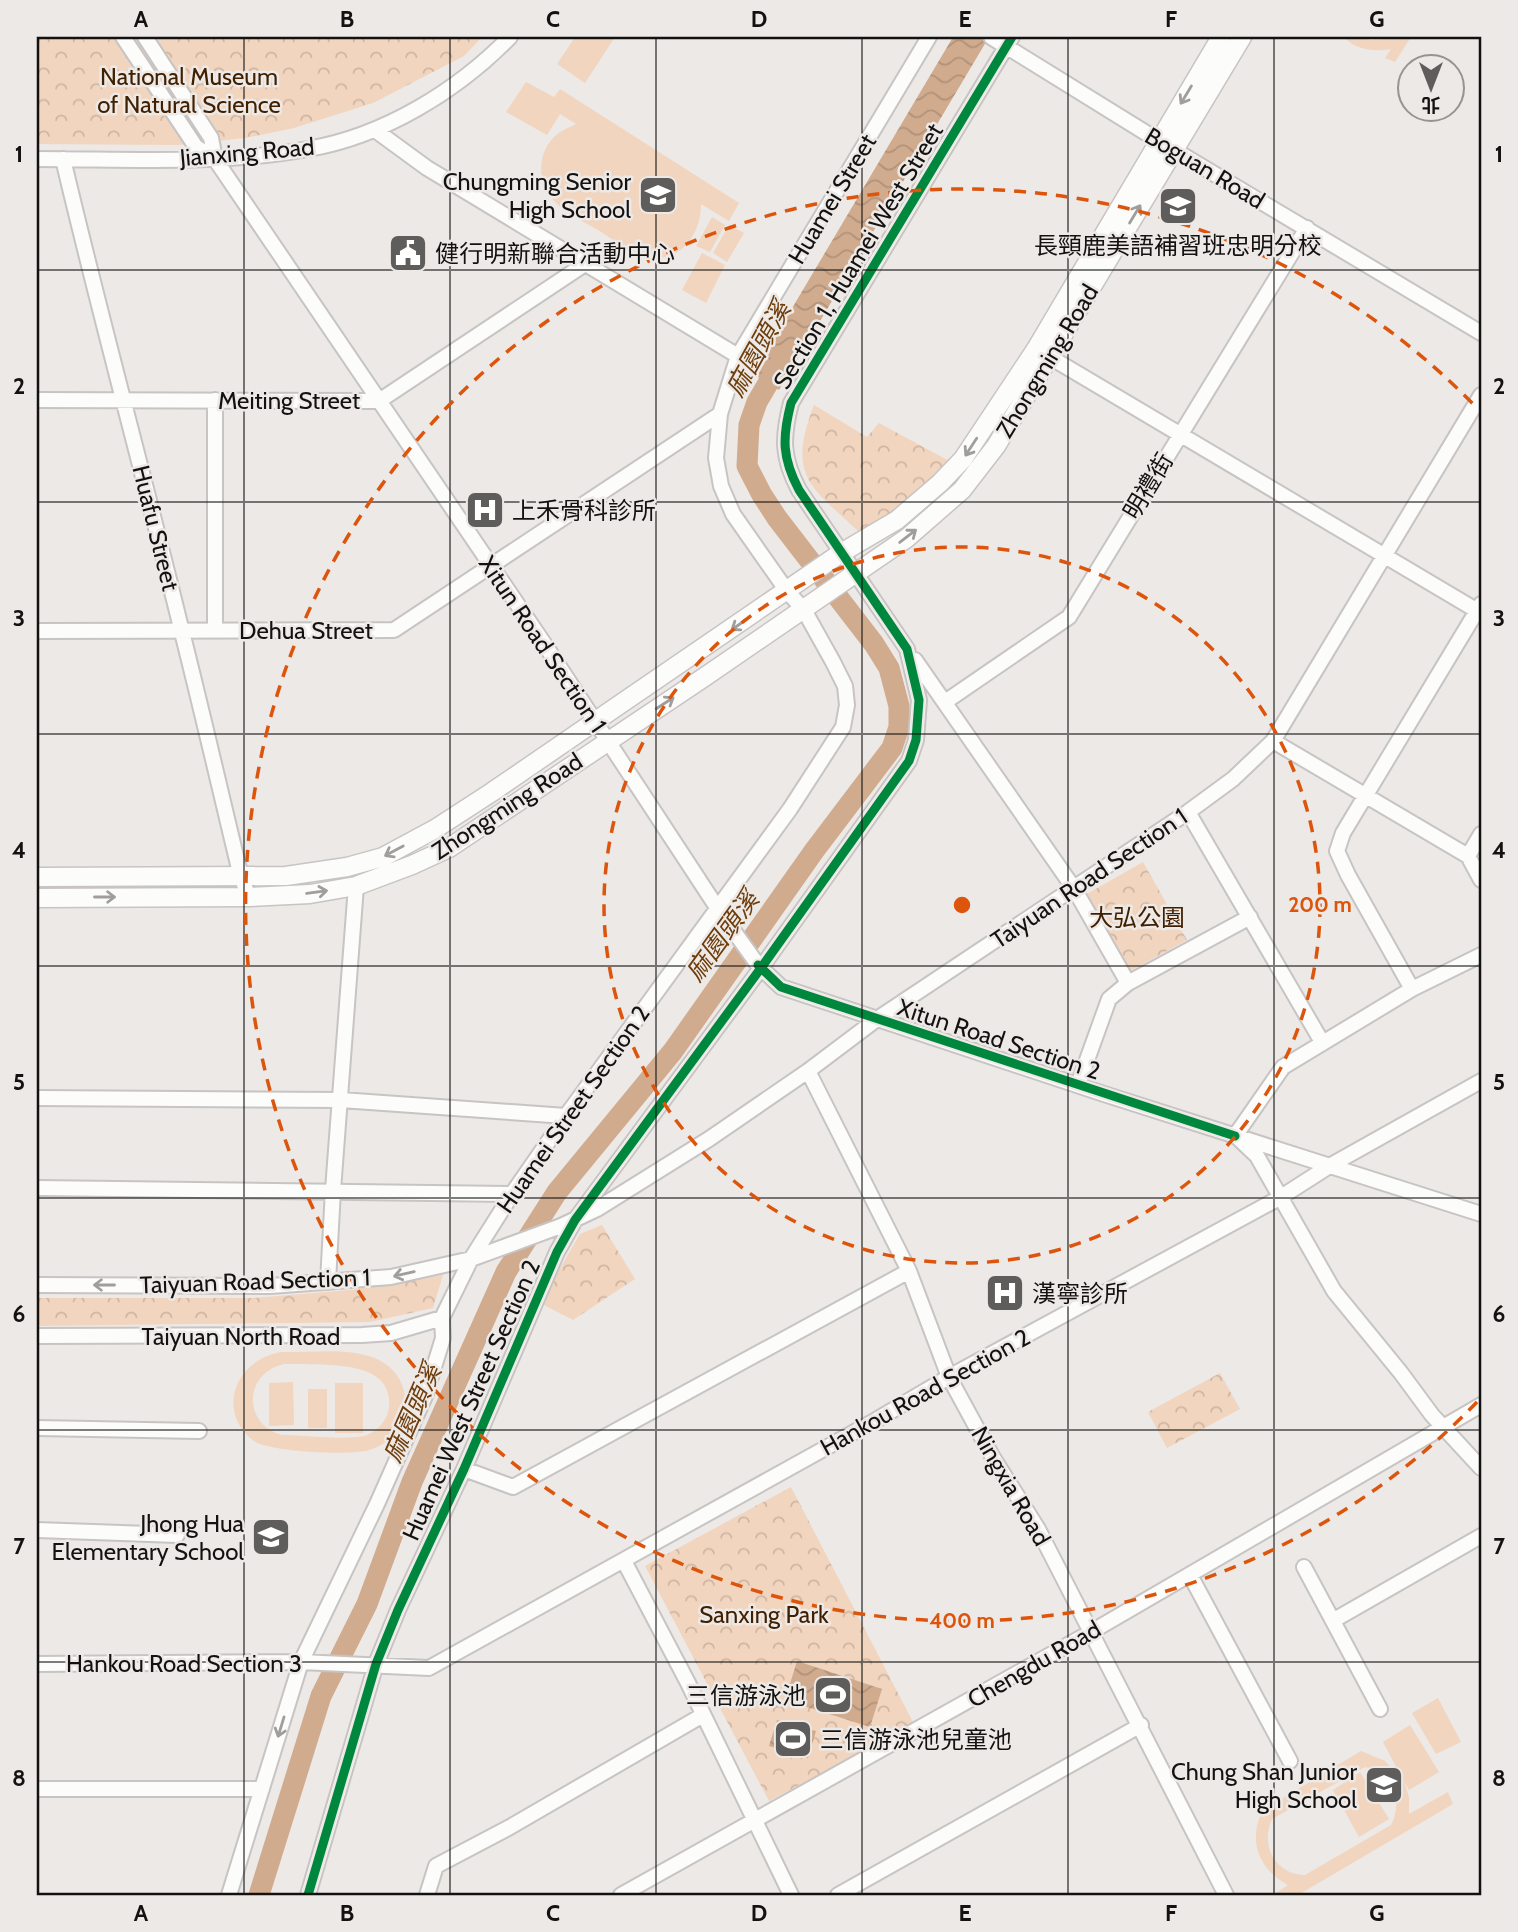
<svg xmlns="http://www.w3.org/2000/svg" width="1518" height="1932" viewBox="0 0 1518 1932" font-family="Cabin,'Noto Sans TC',sans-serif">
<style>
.green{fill:#f1d5bf;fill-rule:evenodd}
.park{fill:url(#park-crowns)}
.water{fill:url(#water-waves)}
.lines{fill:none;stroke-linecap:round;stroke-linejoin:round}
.river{stroke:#d0ab8e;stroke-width:21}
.minor-casing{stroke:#c7c4c3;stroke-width:18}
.major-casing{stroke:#c7c4c3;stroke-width:21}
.minor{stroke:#fcfcfb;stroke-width:14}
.major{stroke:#fcfcfb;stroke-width:18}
.cycleway-casing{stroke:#ede9e6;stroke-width:13}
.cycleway{stroke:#00873e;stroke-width:9}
.oneway{stroke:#9f9e9d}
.grid{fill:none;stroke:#131211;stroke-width:2;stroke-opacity:0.55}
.ring{fill:none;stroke:#dd550c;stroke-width:3.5;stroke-dasharray:12 9}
.labels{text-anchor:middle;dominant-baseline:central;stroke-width:5;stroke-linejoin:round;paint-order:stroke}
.park-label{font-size:24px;fill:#412000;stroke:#ede9e6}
.street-label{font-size:24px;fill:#131211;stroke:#ede9e6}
.poi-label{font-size:24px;fill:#131211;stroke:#ede9e6;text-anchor:end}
.water-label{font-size:26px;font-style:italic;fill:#6e3d0b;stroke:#ede9e6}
.centre{fill:#dd550c;stroke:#ede9e6;stroke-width:3.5}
.ring-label{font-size:21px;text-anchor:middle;font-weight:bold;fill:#dd550c;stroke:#ede9e6;stroke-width:5;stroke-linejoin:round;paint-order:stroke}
.neatline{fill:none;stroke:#131211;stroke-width:2.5}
.grid-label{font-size:23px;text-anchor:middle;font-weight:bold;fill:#131211}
</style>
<defs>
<pattern id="park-crowns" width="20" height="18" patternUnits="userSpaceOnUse" patternTransform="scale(1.75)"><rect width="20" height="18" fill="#f1d5bf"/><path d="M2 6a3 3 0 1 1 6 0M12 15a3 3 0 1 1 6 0" fill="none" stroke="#ceb6a3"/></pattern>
<pattern id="water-waves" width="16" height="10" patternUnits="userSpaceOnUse" patternTransform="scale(1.75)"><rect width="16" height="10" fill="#d0ab8e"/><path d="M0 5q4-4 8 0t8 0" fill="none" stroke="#b29279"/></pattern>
</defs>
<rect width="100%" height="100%" fill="#ece9e7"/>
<path class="green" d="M575,37h40l-30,46 -28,-19z
M1343,37h19l9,3 40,-3 -16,25 -10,-4 6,-9c-20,3 -33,1 -48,-12z
M526,82l28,15 6,-8 179,114 -10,18 -28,-17c0,34 -25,64 -62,51 -14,-6 -28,-17 -41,-25 -14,-8 -30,-16 -41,-26 -19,-17 -22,-48 -3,-67 6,-6 14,-9 22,-13l-16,-10 -13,21 -41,-23z
M712,217l13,8 -15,27 -14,-6z
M729,225l15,8 -17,29 -14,-9z
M702,253l23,12 -19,38 -24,-13z
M283,1352c39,1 108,-12 121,39 3,14 0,30 -9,41 -6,9 -15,15 -26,18 -19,6 -99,2 -115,-9 -40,-30 -17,-84 29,-89zM284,1364c32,2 110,-8 105,43 -1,12 -10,23 -22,28 -17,6 -66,0 -86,0 -39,-12 -37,-62 3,-71z
M293,1382l1,43 -25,1v-43z
M335,1383h28v50h-28z
M308,1389h19v39h-19z
M1438,1698l23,44 -25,12 -24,-41z
M1410,1725l29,47 -30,18 -5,-9 5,16v17l39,-22 5,12 -155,91h-25l15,-10c-29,-15 -41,-45 -25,-75l98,-59 24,10 18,19 -20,-38zM1365,1767c27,6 39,33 26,58l-86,50c-30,-1 -45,-29 -33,-56z
M1360,1772l29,47 -30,18 -26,-47z"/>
<path class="park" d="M37,37h445l-18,19 -91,47 -79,25 -49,10 -67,7 -141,-1z
M814,405l53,32 12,-14 72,39 -39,39 -51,33c-50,-48 -75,-56 -47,-129z
M1143,862l44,78 -57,31 -43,-77z
M602,1225l33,54 -62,41 -33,-17 40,-69z
M443,1275l-10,33 -63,14 -333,4v-28h217l96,-8z
M1220,1373l20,36 -73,39 -19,-36z
M791,1487l123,237 -145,77 -124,-235z"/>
<path class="water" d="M953,37h36l-210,353 -26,-16z
M797,1661l85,28 -12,38 -85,-27z
M777,1720l39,11 -8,27 -39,-12z"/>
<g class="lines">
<path class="river" d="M259,1895l62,-199 46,-92 45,-122 94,-210 51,-80 116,-141 141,-200 78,-103 7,-21v-21l-10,-38 -15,-24 -97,-126 -15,-23 -15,-29 2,-41 8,-23 26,-44"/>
<g class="minor-casing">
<path id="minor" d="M123,37l73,110 19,12 328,483 175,267 40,56 23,22 323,107 377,120
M145,37l66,101 4,21
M991,37l168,104 322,192
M375,130l52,38 311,188
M37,159c90,0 182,6 271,-10 76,-13 149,-58 202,-112
M63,159c37,157 80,313 118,469 21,83 40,166 60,249l8,20
M1043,353l438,260
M37,400l342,1 206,-137
M215,400v230
M37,631l357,-1 326,-216
M915,660l160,230 53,93
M945,702l124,-85 238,-389
M1273,741l195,115
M1188,812l134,230
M1481,834l-13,22 13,24
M1412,989l-64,-114 -11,-24 6,-18 138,-229
M808,1071l101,200 40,106 43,79 46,73 188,366
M1078,1085l31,-86 19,-16 122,-66
M37,1098l304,2 225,16
M1235,1136l48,-69 129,-78 69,-34
M1238,1138l19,18 77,135 67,82 31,42 49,53
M37,1188l475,6
M328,1282l5,-92 23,-304
M37,1285l233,1 121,-9 80,-18 90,-33 36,-17 112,-70 99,-68 69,-52 311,-207 45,-33 40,-38 208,-346
M37,1336l325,-1 29,-2 51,-15
M37,1428l162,3
M464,1469l49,18 396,-216
M37,1530l140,5
M624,1561l64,122 103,212
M1304,1567l76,142
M1190,1575l100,186
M1334,1620l147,-84
M37,1664l264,-2 128,6 447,-248 73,-43 332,-180 50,-32 150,-84
M37,1789h225
M229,1895l72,-233 76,-158 48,-108 18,-58 -1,-20 29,-59 41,-65 54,-78 224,-307 53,-82 4,-22 -2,-19 -12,-24 -29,-52 -17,-19 -54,-77 -12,-28 -5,-28 4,-44 18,-58 191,-319
M308,1895l68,-231 22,-54 66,-141 93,-217 18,-32 186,-252 148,-207 7,-21 3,-40 -12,-51 -108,-159c-17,-32 -17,-52 -8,-87l221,-366
M427,1895l9,-29 74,-39 193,-112
M621,1895l470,-263 390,-227
M838,1895l303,-170"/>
</g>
<g class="major-casing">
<path id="major" d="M37,877l249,-1 61,-9 36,-10 52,-28 57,-37 349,-239 56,-33 43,-37 23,-24 73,-110 185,-312
M37,898l212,-1 61,-3 46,-8 56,-21 37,-17 254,-170 204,-140 55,-48 34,-44 246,-409"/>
</g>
<use href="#minor" class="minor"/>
<use href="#major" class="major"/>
<g class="cycleway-casing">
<path id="cycleway" d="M758,965l23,22 454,149
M308,1895l68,-231 22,-54 66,-141 93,-217 18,-32 186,-252 148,-207 7,-21 3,-40 -12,-51 -108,-159c-17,-32 -17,-52 -8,-87l221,-366"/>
</g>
<use href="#cycleway" class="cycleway"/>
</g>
<defs><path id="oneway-shaft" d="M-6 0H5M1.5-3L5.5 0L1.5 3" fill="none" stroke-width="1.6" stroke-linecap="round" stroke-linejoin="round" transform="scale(1.75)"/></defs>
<g class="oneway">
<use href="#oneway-shaft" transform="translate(1186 95) rotate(121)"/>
<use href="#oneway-shaft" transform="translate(1135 214) rotate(-59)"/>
<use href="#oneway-shaft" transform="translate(971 447) rotate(123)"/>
<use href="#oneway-shaft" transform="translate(908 536) rotate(-38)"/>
<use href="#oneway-shaft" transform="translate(740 624) rotate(145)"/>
<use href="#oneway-shaft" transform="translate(665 703) rotate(-33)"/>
<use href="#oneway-shaft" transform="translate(394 851) rotate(152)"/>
<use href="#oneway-shaft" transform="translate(317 892) rotate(-8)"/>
<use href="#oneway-shaft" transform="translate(105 897)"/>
<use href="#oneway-shaft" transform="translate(404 1274) rotate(167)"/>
<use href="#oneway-shaft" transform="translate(104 1285) rotate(180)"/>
<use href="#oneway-shaft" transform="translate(281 1727) rotate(107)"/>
</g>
<path class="grid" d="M244,37v1858M450,37v1858M656,37v1858M862,37v1858M1068,37v1858M1274,37v1858M37,270h1444M37,502h1444M37,734h1444M37,966h1444M37,1198h1444M37,1430h1444M37,1662h1444"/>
<g class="ring">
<circle cx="962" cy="905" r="358"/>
<path d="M1477 1402A716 716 0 1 1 1477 408"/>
</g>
<defs>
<g id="school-square" transform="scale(2.0125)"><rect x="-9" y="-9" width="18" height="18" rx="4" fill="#5f5d5c" stroke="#ede9e6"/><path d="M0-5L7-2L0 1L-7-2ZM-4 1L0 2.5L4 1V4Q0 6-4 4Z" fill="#fff"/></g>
<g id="university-square" transform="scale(2.0125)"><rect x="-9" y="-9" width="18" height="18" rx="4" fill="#5f5d5c" stroke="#ede9e6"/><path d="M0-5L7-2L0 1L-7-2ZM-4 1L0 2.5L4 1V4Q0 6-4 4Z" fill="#fff"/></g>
<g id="civic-square" transform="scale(2.0125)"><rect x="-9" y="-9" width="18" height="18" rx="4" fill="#5f5d5c" stroke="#ede9e6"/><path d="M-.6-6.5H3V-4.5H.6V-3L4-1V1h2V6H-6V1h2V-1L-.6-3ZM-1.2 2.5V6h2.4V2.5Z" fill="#fff"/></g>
<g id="hospital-square" transform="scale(2.0125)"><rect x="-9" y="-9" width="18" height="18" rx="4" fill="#5f5d5c" stroke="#ede9e6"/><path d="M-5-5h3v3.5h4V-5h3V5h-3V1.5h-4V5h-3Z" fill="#fff"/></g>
<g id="stadium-square" transform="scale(2.0125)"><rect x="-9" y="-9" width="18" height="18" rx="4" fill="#5f5d5c" stroke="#ede9e6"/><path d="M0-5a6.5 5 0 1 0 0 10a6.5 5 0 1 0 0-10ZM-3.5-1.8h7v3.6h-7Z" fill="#fff"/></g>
</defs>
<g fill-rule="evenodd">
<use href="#school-square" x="658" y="195"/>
<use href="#university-square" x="1178" y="206"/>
<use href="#civic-square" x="408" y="253"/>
<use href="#hospital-square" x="485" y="510"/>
<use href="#hospital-square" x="1005" y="1293"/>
<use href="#school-square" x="271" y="1537"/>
<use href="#stadium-square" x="833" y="1695"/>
<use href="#stadium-square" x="793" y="1739"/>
<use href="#school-square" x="1384" y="1785"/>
</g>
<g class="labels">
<g class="park-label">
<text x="189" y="76">National Museum<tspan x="189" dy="28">of Natural Science</tspan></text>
<text x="1137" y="917">大弘公園</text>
<text x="764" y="1614">Sanxing Park</text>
</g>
<g class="street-label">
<text transform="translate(247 152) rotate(-5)">Jianxing Road</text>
<text transform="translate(1205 168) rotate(31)">Boguan Road</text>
<text transform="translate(832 199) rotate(-59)">Huamei Street</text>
<text transform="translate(858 256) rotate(-59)">Section 1, Huamei West Street</text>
<text transform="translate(1047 361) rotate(-59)">Zhongming Road</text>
<text x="289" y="400">Meiting Street</text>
<text transform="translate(1148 486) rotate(-59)">明禮街</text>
<text transform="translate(156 528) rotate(76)">Huafu Street</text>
<text x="306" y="630">Dehua Street</text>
<text transform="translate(543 644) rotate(56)">Xitun Road Section 1</text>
<text transform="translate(507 806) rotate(-33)">Zhongming Road</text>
<text transform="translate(1089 878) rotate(-34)">Taiyuan Road Section 1</text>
<text transform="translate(999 1039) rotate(18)">Xitun Road Section 2</text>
<text transform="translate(573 1109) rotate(-55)">Huamei Street Section 2</text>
<text transform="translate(255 1281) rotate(-2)">Taiyuan Road Section 1</text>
<text x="241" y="1336">Taiyuan North Road</text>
<text transform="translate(925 1392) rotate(-29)">Hankou Road Section 2</text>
<text transform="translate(471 1400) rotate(-66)">Huamei West Street Section 2</text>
<text transform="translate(1011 1486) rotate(60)">Ningxia Road</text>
<text x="184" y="1663">Hankou Road Section 3</text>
<text transform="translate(1034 1664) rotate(-30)">Chengdu Road</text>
</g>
<g class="poi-label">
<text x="631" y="181">Chungming Senior<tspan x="631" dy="28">High School</tspan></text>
<text x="1178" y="245" text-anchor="middle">長頸鹿美語補習班忠明分校</text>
<text x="435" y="253" text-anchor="start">健行明新聯合活動中心</text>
<text x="512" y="510" text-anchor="start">上禾骨科診所</text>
<text x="1032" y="1293" text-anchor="start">漢寧診所</text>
<text x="244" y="1523">Jhong Hua<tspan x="244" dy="28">Elementary School</tspan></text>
<text x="806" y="1695">三信游泳池</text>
<text x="820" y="1739" text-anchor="start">三信游泳池兒童池</text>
<text x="1357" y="1771">Chung Shan Junior<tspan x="1357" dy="28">High School</tspan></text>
</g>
<g class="water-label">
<text transform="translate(758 349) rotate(-61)">麻園頭溪</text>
<text transform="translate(722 936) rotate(-54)">麻園頭溪</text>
<text transform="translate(412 1413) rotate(-66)">麻園頭溪</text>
</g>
</g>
<circle cx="962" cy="905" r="10" class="centre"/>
<g class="ring-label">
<text x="1320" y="912">200 m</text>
<text x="962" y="1628">400 m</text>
</g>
<rect width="1518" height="1932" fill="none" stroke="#ede9e6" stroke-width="77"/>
<g transform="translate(1431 88) rotate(180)"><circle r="33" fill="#ede9e6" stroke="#969391" stroke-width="2"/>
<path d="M0-5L12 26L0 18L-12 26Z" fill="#5f5d5c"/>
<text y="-10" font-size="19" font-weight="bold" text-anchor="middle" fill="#131211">北</text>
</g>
<rect x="38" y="38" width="1442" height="1856" class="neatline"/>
<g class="grid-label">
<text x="141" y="27">A</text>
<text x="347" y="27">B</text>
<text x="553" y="27">C</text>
<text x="759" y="27">D</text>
<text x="965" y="27">E</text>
<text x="1171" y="27">F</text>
<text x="1377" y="27">G</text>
<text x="19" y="162">1</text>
<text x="1499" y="162">1</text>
<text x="19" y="394">2</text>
<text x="1499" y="394">2</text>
<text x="19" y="626">3</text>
<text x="1499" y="626">3</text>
<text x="19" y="858">4</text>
<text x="1499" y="858">4</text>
<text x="19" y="1090">5</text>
<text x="1499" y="1090">5</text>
<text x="19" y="1322">6</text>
<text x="1499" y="1322">6</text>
<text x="19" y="1554">7</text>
<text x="1499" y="1554">7</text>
<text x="19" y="1786">8</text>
<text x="1499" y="1786">8</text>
<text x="141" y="1921">A</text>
<text x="347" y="1921">B</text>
<text x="553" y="1921">C</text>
<text x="759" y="1921">D</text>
<text x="965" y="1921">E</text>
<text x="1171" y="1921">F</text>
<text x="1377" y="1921">G</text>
</g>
</svg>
